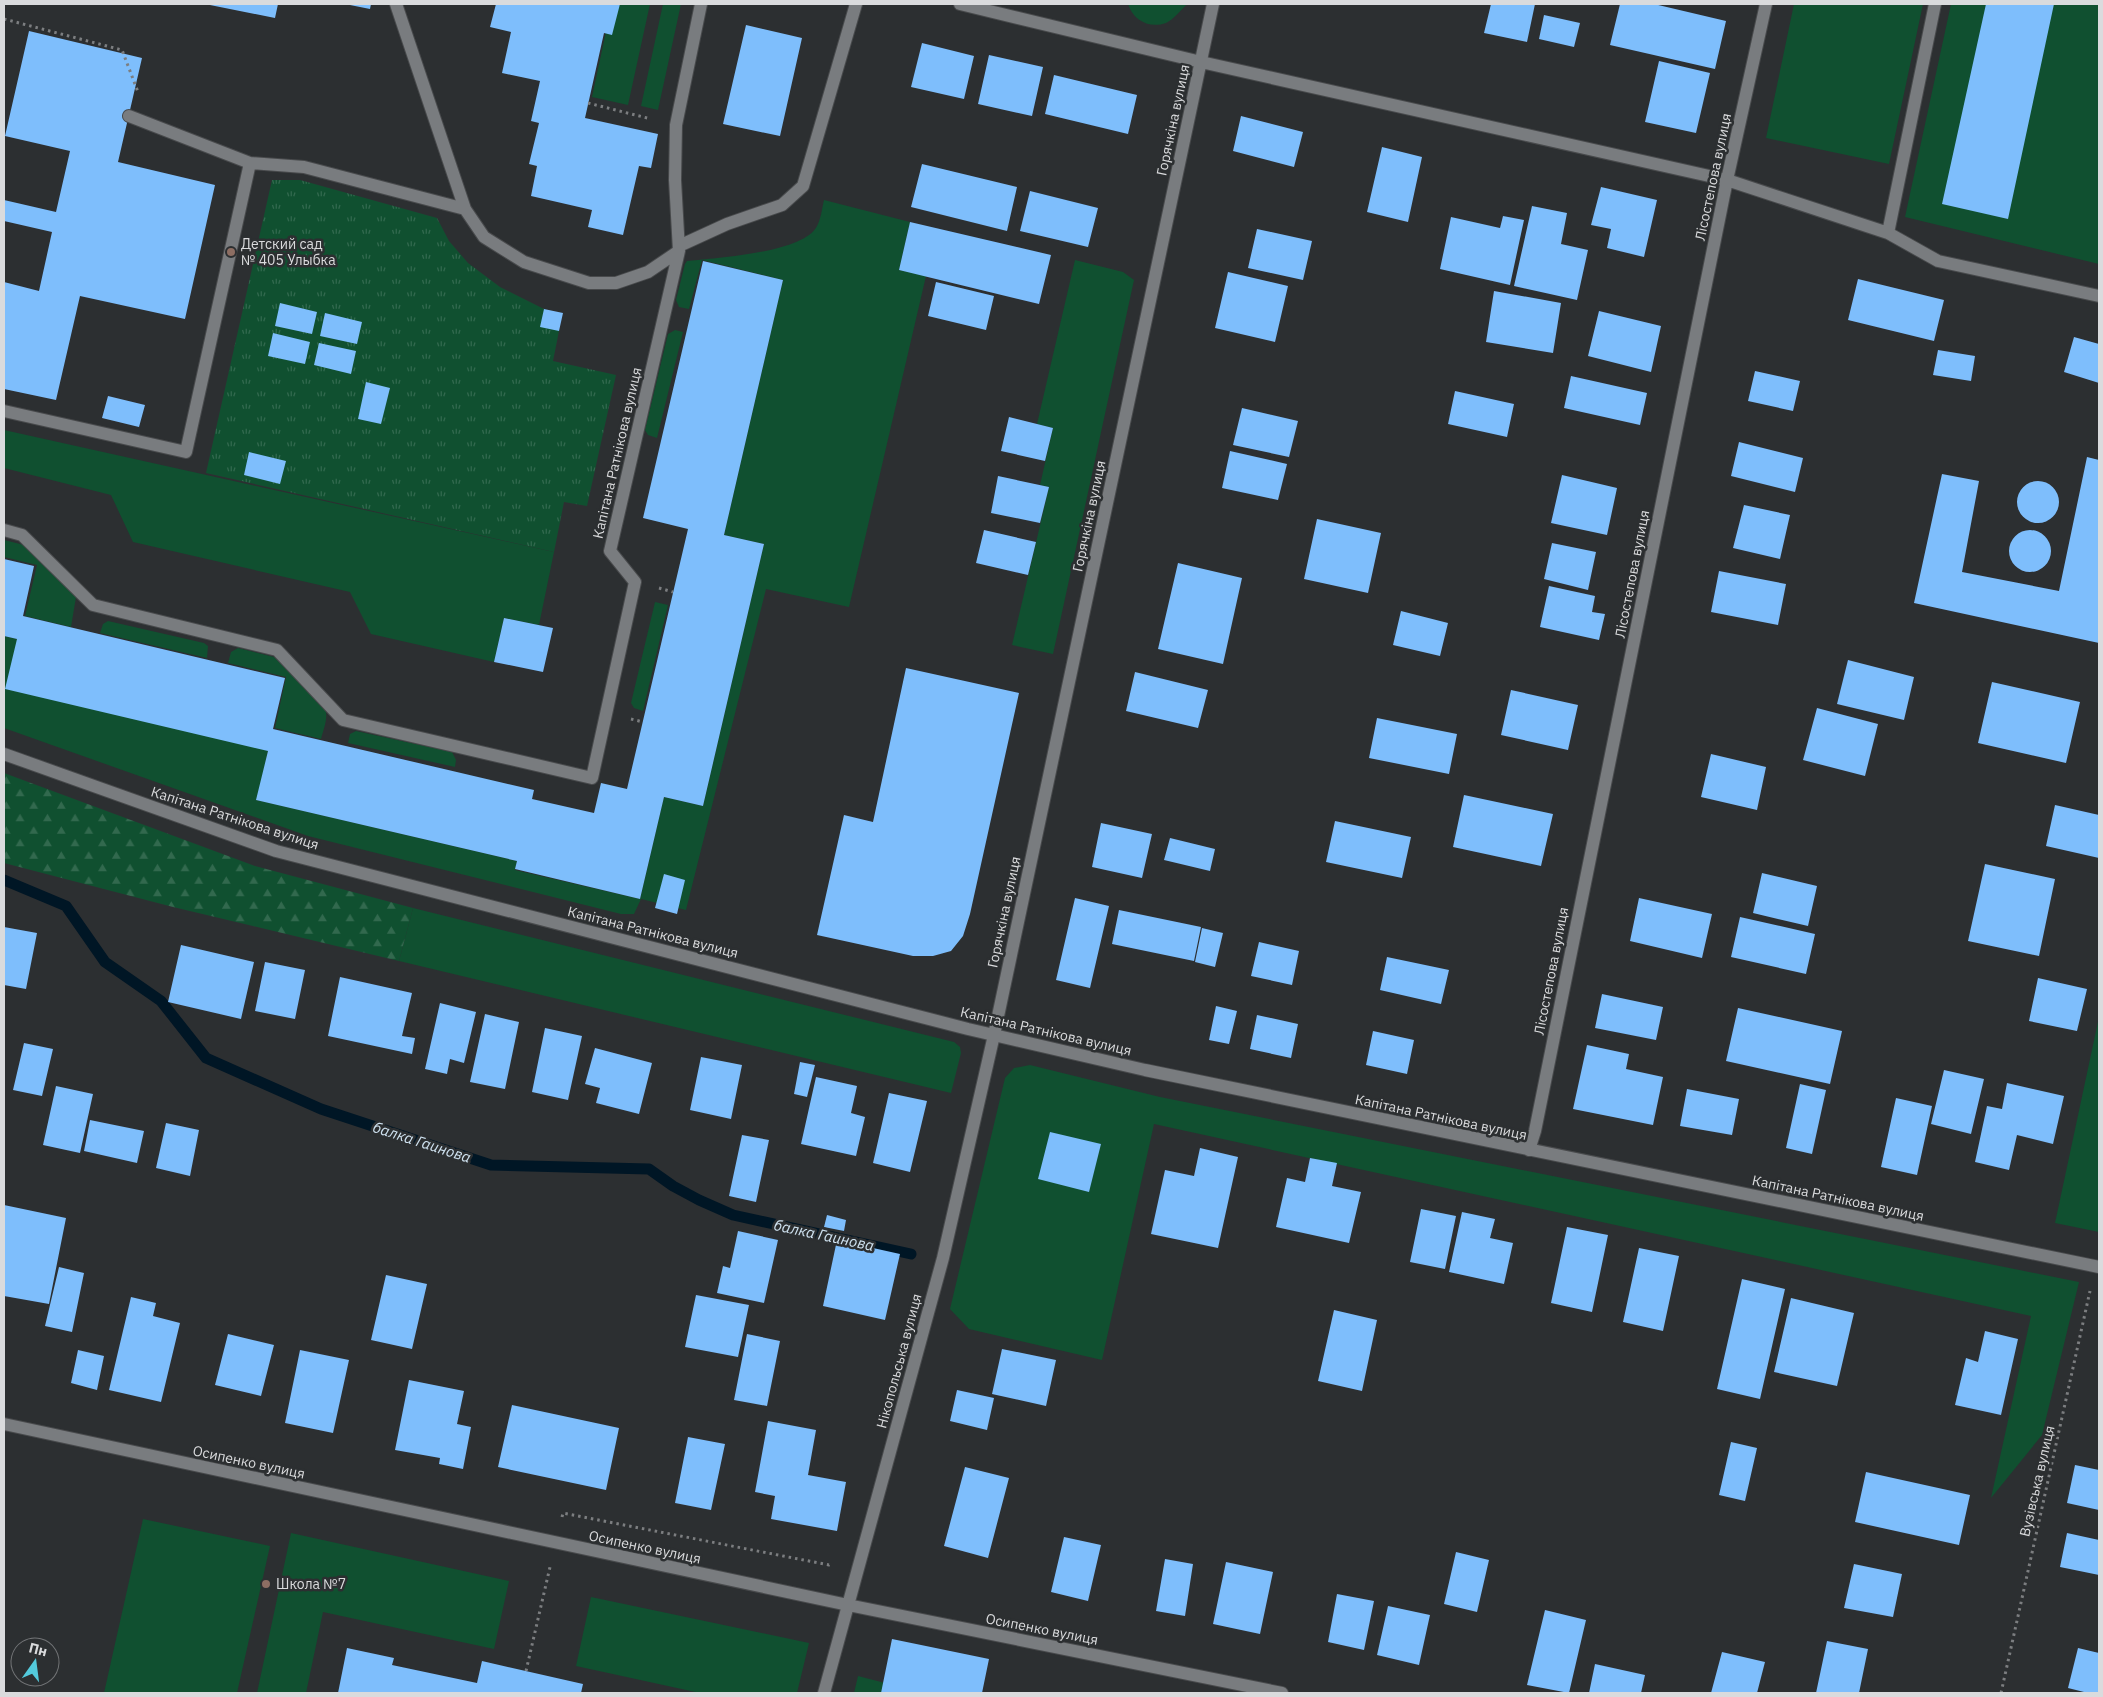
<svg xmlns="http://www.w3.org/2000/svg" width="2103" height="1697" viewBox="0 0 2103 1697" font-family="'IBM Plex Sans',sans-serif">
<style>
.grass{fill:#105030}
.forest{fill:url(#forest-firs)}
.park{fill:url(#park-tufts)}
.lines{fill:none;stroke-linecap:round;stroke-linejoin:round}
.stream{stroke:#001625;stroke-width:11}
.building{fill:#7ebefc}
.minor-casing{stroke:#484a4c;stroke-width:14}
.path{stroke:#7c7e80;stroke-width:3;stroke-dasharray:2.5 4;stroke-linecap:butt}
.minor{stroke:#797c7f;stroke-width:12}
.education-dot{fill:#8d6e63;stroke:#2c2f31;stroke-width:2}
.labels{text-anchor:middle;dominant-baseline:central;stroke-width:5;stroke-linejoin:round;paint-order:stroke}
.street-label{font-size:14px;fill:#dadbdd;stroke:#2c2f31}
.poi-label{font-size:14px;fill:#dadbdd;stroke:#2c2f31;text-anchor:start}
.water-label{font-size:15px;font-style:italic;fill:#d0e3f1;stroke:#2c2f31}
</style>
<defs>
<pattern id="forest-firs" width="22" height="20" patternUnits="userSpaceOnUse" patternTransform="scale(1.25)"><rect width="22" height="20" fill="#105030"/><path d="M5 1l3.5 6h-7zM16 11l3.5 6h-7z" fill="#32694e"/></pattern>
<pattern id="park-tufts" width="24" height="20" patternUnits="userSpaceOnUse" patternTransform="scale(1.25)"><rect width="24" height="20" fill="#105030"/><path d="M3 7l-1-3M5 7V3M7 7l1-3M15 17l-1-3M17 17v-4M19 17l1-3" fill="none" stroke="#32694e"/></pattern>
</defs>
<rect width="100%" height="100%" fill="#2c2f31"/>
<path class="grass" d="M606,4h44l-22,101 -36,-8 18,-84z
M663,4h18l-23,106 -17,-4z
M1128,4h59c-6,6 -13,15 -21,19 -17,6 -33,-3 -38,-19z
M1794,4h129l-34,160 -123,-26z
M1951,4h148v260l-194,-47z
M824,200l86,22 -11,48 27,6 -77,331 -83,-18 -80,321 -45,-11 -7,15h-13l-313,-78 -304,-108v-92l13,3 251,112 -11,49 260,61 -2,9 125,29 24,-102 39,9 61,-262 -40,-9 59,-255 -81,-20 -13,49 -10,-2 -3,-7 9,-36 2,-3c28,-3 117,-8 130,-35 4,-7 5,-18 7,-26z
M1075,260l48,12 11,8 -81,374 -41,-9 37,-158 -9,-2 13,-57 -16,-4z
M675,330l8,2 -26,106 -9,-3 -3,-5 23,-96z
M4,430l550,122 -15,73 -35,-7 -10,44 -123,-28 -21,-42 -217,-50 -22,-47 -107,-27z
M4,540l20,5 52,52 -5,30 -46,-11 12,-51 -33,-8z
M655,602l13,3 -25,106 -9,-3 -3,-5z
M108,621l96,22 4,3 -1,12 -107,-25 3,-9z
M238,648l36,9 49,48c7,9 1,23 -2,34l-46,-11 11,-51 -58,-14 3,-11z
M356,731l96,21 4,8 -1,7 -107,-24 2,-9z
M413,908l541,134 6,5 1,6 -10,40 -552,-132z
M2099,1017v215l-44,-9z
M1030,1065l130,32 919,185 -37,153 -51,63 40,-182 -877,-192 -52,236 -133,-31 -19,-20 55,-231 9,-10z
M143,1519l127,27 -33,147h-133z
M291,1533l218,48 -15,68 -171,-37 -17,81h-49z
M591,1597l218,46 -12,50h-97l-124,-27z
M858,1676l27,7 -2,10h-29z"/>
<path class="forest" d="M4,773l251,93 158,42 -14,53 -226,-54 -169,-44z"/>
<path class="park" d="M272,180h28l137,38 12,23 19,22 32,24 44,22 15,22 -6,30 63,14 -29,131 -23,-4 -10,50 -348,-79z"/>
<g class="lines">
<path class="stream" d="M4,880l62,26 39,56 56,39 45,57 115,51 170,56 158,4 24,17 26,14 34,15 178,39"/>
</g>
<path class="building" d="M205,4h73l-3,14z
M345,4h26l-1,5z
M496,4h124l-8,31 -8,-2 -19,85 73,16 -7,34 -12,-2 -16,69 -35,-8 4,-17 -61,-14 6,-30 -8,-2 10,-41 -8,-2 9,-40 -38,-8 9,-41 -21,-5z
M1491,4h44l-8,38 -43,-9z
M1620,4h34l72,17 -11,48 -105,-24z
M1986,4h68l-46,215 -66,-15z
M1544,15l36,8 -6,24 -35,-8z
M746,25l56,13 -22,98 -57,-12z
M29,31l113,27 -24,104 97,23 -30,134 -105,-23 -24,104 -52,-11v-107l35,9 13,-59 -48,-11v-21l52,12 14,-61 -65,-15z
M922,43l52,13 -10,43 -53,-12z
M989,55l54,12 -11,49 -54,-12z
M1659,61l51,12 -14,60 -51,-11z
M1054,75l83,20 -9,39 -83,-20z
M1241,116l62,16 -9,35 -61,-16z
M1382,147l40,10 -14,65 -41,-10z
M922,164l95,23 -10,44 -96,-24z
M1601,187l56,13 -13,57 -37,-9 4,-19 -20,-4z
M1030,191l68,17 -10,39 -68,-16z
M1532,206l35,7 -6,31 27,6 -11,50 -63,-14z
M1503,216l21,4 -14,65 -70,-16 11,-52 49,11z
M910,222l141,33 -12,49 -140,-34z
M1257,229l55,12 -9,39 -55,-12z
M703,261l80,19 -59,255 40,9 -61,262 -39,-9 -24,102 -125,-30 2,-8 -261,-61 12,-49 -263,-62 12,-50 -13,-3v-77l30,7 -11,50 262,62 -12,51 261,61 -2,9 62,14 7,-30 26,6 61,-260 -45,-11z
M1228,272l60,14 -13,56 -60,-14z
M1858,279l86,21 -10,41 -86,-21z
M936,282l58,14 -8,34 -58,-14z
M1494,291l67,12 -8,50 -67,-11z
M280,303l37,9 -5,22 -37,-8z
M544,309l19,4 -4,18 -19,-4z
M1599,311l62,15 -10,46 -63,-16z
M325,313l37,9 -5,22 -37,-8z
M273,333l37,9 -5,22 -37,-8z
M2074,337l25,7v39l-35,-11z
M319,343l37,8 -5,23 -37,-9z
M1938,350l37,6 -4,25 -38,-6z
M1755,371l45,10 -7,30 -45,-10z
M1571,376l76,17 -7,32 -76,-17z
M366,382l24,6 -9,36 -23,-5z
M1455,391l59,13 -7,33 -59,-13z
M108,396l37,9 -6,22 -37,-9z
M1242,408l56,13 -9,36 -56,-12z
M1009,417l44,11 -8,33 -44,-10z
M1739,442l64,16 -8,34 -64,-16z
M1230,451l57,13 -9,36 -56,-12z
M249,452l37,9 -6,23 -36,-9z
M2087,457l12,3v183l-185,-40 28,-129 37,7 -17,91 97,19z
M1562,475l55,13 -10,47 -56,-12z
M998,476l51,11 -9,36 -49,-10z
M2017 502a21 21 0 1 1 42 0a21 21 0 1 1-42 0Z
M1744,505l46,10 -10,44 -47,-11z
M1317,519l64,14 -13,60 -64,-14z
M2009 551a21 21 0 1 1 42 0a21 21 0 1 1-42 0Z
M984,530l52,12 -8,33 -52,-12z
M1552,543l44,9 -8,38 -44,-11z
M1178,563l64,15 -19,86 -65,-15z
M1719,571l67,13 -8,41 -67,-13z
M1549,586l46,10 -3,16 13,2 -6,26 -59,-13z
M1401,611l47,12 -8,33 -47,-11z
M504,618l49,10 -10,44 -49,-10z
M1848,660l66,17 -10,43 -67,-16z
M906,668l113,25 -49,221 -7,22 -12,15 -18,5h-20l-96,-21 27,-120 29,7z
M1135,672l73,18 -10,38 -72,-17z
M1992,682l88,20 -14,61 -88,-20z
M1511,690l67,15 -10,45 -67,-15z
M1817,708l61,16 -13,52 -62,-16z
M1377,718l80,16 -8,40 -80,-16z
M1711,754l55,13 -9,43 -56,-13z
M1464,795l89,19 -12,52 -88,-19z
M2055,805l44,10v43l-53,-12z
M1335,821l76,16 -9,41 -76,-16z
M1101,823l51,11 -10,44 -50,-11z
M1170,838l45,11 -5,22 -46,-11z
M1985,864l70,15 -16,77 -71,-15z
M1762,873l55,13 -9,40 -55,-13z
M664,874l21,6 -8,34 -22,-6z
M1075,898l34,8 -19,82 -34,-8z
M1639,898l73,16 -10,44 -72,-17z
M1119,910l82,17 -7,34 -82,-17z
M1740,917l75,17 -9,40 -75,-17z
M4,927l33,6 -11,56 -22,-4z
M1202,928l21,5 -8,34 -20,-5z
M1259,942l40,9 -7,34 -41,-9z
M181,945l73,17 -13,57 -73,-17z
M1387,957l62,13 -8,34 -61,-14z
M265,962l40,8 -10,49 -40,-8z
M340,977l72,16 -10,43 13,2 -3,16 -84,-18z
M2038,978l49,11 -10,42 -48,-10z
M1602,994l61,13 -7,33 -61,-12z
M440,1003l36,9 -12,51 -14,-4 -3,15 -22,-5z
M1216,1006l21,5 -8,33 -20,-4z
M1738,1008l104,23 -12,53 -104,-23z
M485,1014l34,8 -14,67 -35,-7z
M1257,1015l41,9 -7,34 -41,-9z
M545,1028l37,8 -14,64 -36,-8z
M1373,1031l41,9 -7,34 -41,-9z
M24,1043l29,6 -11,47 -29,-6z
M1587,1045l42,9 -3,15 37,8 -10,48 -80,-16z
M595,1048l57,15 -13,51 -43,-11 4,-15 -15,-4z
M701,1057l41,8 -11,54 -41,-9z
M800,1062l15,3 -8,32 -13,-3z
M1944,1070l40,9 -13,55 -40,-10z
M816,1077l41,9 -6,27 14,4 -9,39 -55,-12z
M2007,1083l57,13 -11,48 -36,-9 -8,35 -34,-8 12,-56 15,3z
M1800,1084l26,6 -14,64 -26,-6z
M56,1086l37,8 -13,59 -37,-8z
M1687,1089l52,10 -7,36 -52,-9z
M889,1093l38,8 -17,71 -37,-9z
M1896,1098l36,8 -15,69 -36,-8z
M90,1120l54,11 -7,32 -53,-12z
M166,1123l33,7 -9,46 -34,-8z
M1050,1132l51,12 -12,48 -51,-13z
M742,1135l27,5 -13,62 -27,-6z
M1200,1148l38,9 -20,91 -67,-14 14,-64 29,6z
M1310,1158l27,5 -5,23 29,6 -12,51 -73,-16 11,-49 18,4z
M4,1205l62,13 -17,86 -45,-8z
M1421,1209l35,7 -11,53 -35,-7z
M1462,1212l33,7 -5,19 23,5 -9,41 -55,-12z
M827,1215l19,5 -2,11 -20,-4z
M1567,1227l41,8 -16,77 -41,-9z
M738,1231l40,9 -14,63 -47,-10 6,-27 7,2z
M837,1240l63,14 -15,66 -62,-14z
M1639,1248l40,8 -16,75 -40,-9z
M59,1267l25,6 -12,59 -27,-6z
M386,1275l41,9 -15,65 -41,-9z
M1742,1279l43,10 -25,110 -43,-10z
M696,1295l53,10 -11,52 -53,-10z
M131,1297l25,6 -3,13 27,7 -19,79 -52,-12z
M1791,1298l63,15 -17,73 -63,-14z
M1334,1310l43,10 -15,71 -44,-10z
M1985,1331l33,8 -17,76 -46,-10 11,-47 12,4z
M228,1334l46,11 -13,51 -46,-11z
M747,1334l33,7 -13,65 -33,-6z
M1002,1349l54,11 -10,46 -54,-12z
M78,1350l26,6 -7,34 -26,-7z
M300,1350l49,10 -16,73 -48,-10z
M409,1380l55,11 -7,33 14,3 -8,42 -24,-5 1,-6 -45,-8z
M957,1390l37,8 -7,32 -37,-9z
M512,1405l107,23 -13,62 -108,-23z
M768,1421l48,9 -8,45 38,7 -9,49 -66,-12 4,-23 -20,-4z
M688,1437l37,7 -14,66 -36,-7z
M1731,1442l26,6 -12,53 -26,-6z
M2075,1465l24,5v40l-32,-7z
M965,1467l44,11 -21,80 -44,-12z
M1866,1472l104,23 -11,50 -104,-23z
M2067,1533l32,7v35l-39,-8z
M1064,1537l37,8 -13,56 -37,-9z
M1456,1552l33,8 -12,52 -33,-8z
M1165,1559l28,5 -8,52 -29,-5z
M1226,1562l47,10 -13,62 -47,-10z
M1854,1564l48,10 -9,43 -49,-9z
M1337,1594l37,7 -10,49 -36,-8z
M1388,1606l42,9 -11,50 -42,-10z
M1545,1610l41,10 -17,73 -42,-8z
M892,1639l97,20 -7,34h-101z
M1827,1641l41,8 -9,44h-43z
M347,1648l47,10 -2,7 85,18 5,-22 101,23 -2,9h-243z
M2078,1648l21,5v40h-11l-20,-5z
M1722,1652l43,10 -8,31h-46z
M1595,1664l50,11 -4,18h-52z"/>
<g class="lines">
<g class="minor-casing">
<path id="minor" d="M396,4l69,205 19,28 40,25 65,21h27l32,-11 31,-21
M960,4l241,58 526,118 161,53 50,28 161,35
M129,116l121,47 54,4 161,42
M1888,233l47,-229
M679,246l48,-22 55,-19 21,-19 53,-182
M4,411l182,41 64,-289
M4,530l18,5 71,70 184,45 66,70 249,58 43,-196 -25,-31 69,-300 -4,-71 1,-55 25,-121
M4,754l272,97 692,178 177,41 954,197
M1529,1150l6,-19 192,-951 39,-176
M4,1424l844,181 434,88
M824,1693l119,-435 51,-223 219,-1031"/>
</g>
<path class="path" d="M4,19l118,31 16,42
M588,103l63,16
M659,588l14,4
M631,719l12,3
M562,1517l1,-4 266,52 3,-2
M526,1671l24,-104
M2001,1693l89,-402"/>
<use href="#minor" class="minor"/>
</g>
<g class="education-dot">
<circle cx="231" cy="252" r="5"/>
<circle cx="266" cy="1584" r="5"/>
</g>
<g class="labels">
<g class="street-label">
<text transform="translate(1173 120) rotate(-78)">Горячкіна вулиця</text>
<text transform="translate(1713 177) rotate(-78)">Лісостепова вулиця</text>
<text transform="translate(617 453) rotate(-77)">Капітана Ратнікова вулиця</text>
<text transform="translate(1089 516) rotate(-78)">Горячкіна вулиця</text>
<text transform="translate(1632 574) rotate(-79)">Лісостепова вулиця</text>
<text transform="translate(235 818) rotate(18)">Капітана Ратнікова вулиця</text>
<text transform="translate(1004 912) rotate(-78)">Горячкіна вулиця</text>
<text transform="translate(653 932) rotate(14)">Капітана Ратнікова вулиця</text>
<text transform="translate(1551 971) rotate(-79)">Лісостепова вулиця</text>
<text transform="translate(1046 1031) rotate(13)">Капітана Ратнікова вулиця</text>
<text transform="translate(1441 1117) rotate(12)">Капітана Ратнікова вулиця</text>
<text transform="translate(1838 1198) rotate(12)">Капітана Ратнікова вулиця</text>
<text transform="translate(899 1361) rotate(-75)">Нікопольська вулиця</text>
<text transform="translate(249 1462) rotate(12)">Осипенко вулиця</text>
<text transform="translate(2037 1481) rotate(-77)">Вузівська вулиця</text>
<text transform="translate(645 1547) rotate(12)">Осипенко вулиця</text>
<text transform="translate(1042 1629) rotate(11)">Осипенко вулиця</text>
</g>
<g class="poi-label">
<text x="241" y="244">Детский сад<tspan x="241" dy="16">№ 405 Улыбка</tspan></text>
<text x="276" y="1584">Школа №7</text>
</g>
<g class="water-label">
<text transform="translate(422 1142) rotate(18)">балка Гаинова</text>
<text transform="translate(824 1235) rotate(12)">балка Гаинова</text>
</g>
</g>
<rect width="2103" height="1697" fill="none" stroke="#dadbdd" stroke-width="10"/>
<g transform="translate(35 1662) rotate(14)"><circle r="24" fill="#2c2f31" stroke="#727476"/>
<path d="M0-4L9 19L0 12L-9 19Z" fill="#53cadc"/>
<text y="-8" font-size="14" font-weight="bold" text-anchor="middle" fill="#dadbdd">Пн</text>
</g>
</svg>
